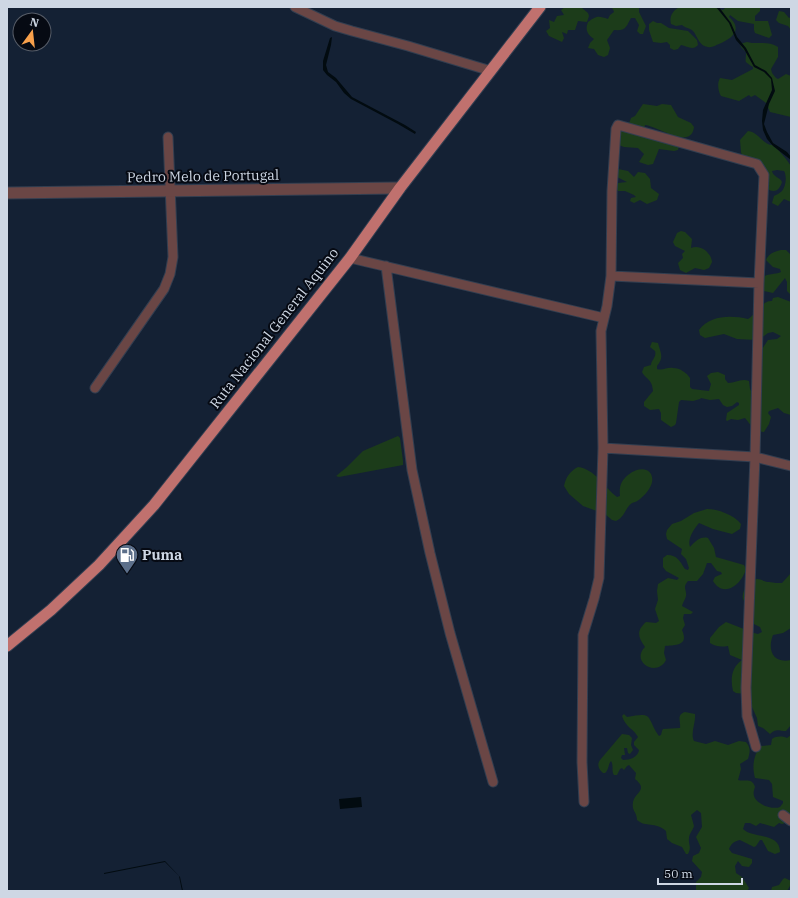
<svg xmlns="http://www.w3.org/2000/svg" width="798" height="898" viewBox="0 0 798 898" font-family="'IBM Plex Serif',serif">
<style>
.green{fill:#1c3c1a}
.water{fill:#020b10}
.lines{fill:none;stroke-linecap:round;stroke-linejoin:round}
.minor-casing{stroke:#323e50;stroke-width:11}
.tertiary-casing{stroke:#323e50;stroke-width:13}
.trunk-casing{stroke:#323e50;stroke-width:13}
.minor{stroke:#6a4645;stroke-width:9}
.tertiary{stroke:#6a4645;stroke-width:11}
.trunk{stroke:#c0716e;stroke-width:11}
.labels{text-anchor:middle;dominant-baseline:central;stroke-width:4;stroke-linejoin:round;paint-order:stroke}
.street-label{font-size:14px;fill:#ced7e4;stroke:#060a13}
.poi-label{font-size:14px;font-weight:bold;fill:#ced7e4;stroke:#060a13;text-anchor:start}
</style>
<rect width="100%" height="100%" fill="#142134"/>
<path class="green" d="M565,7h17v1l6,5 1,3 -2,6 -9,-1 -3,9h-7l-1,4 -5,-2 2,6 -2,4 -13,-6 -3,-5 4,-3 -1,-8 5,2 3,-6 7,-1 -3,-5z
M610,7h29v5l7,14 -3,8h-3l-3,-3 2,-6 -4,-7h-4c-5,9 -5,13 -17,12l-7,10 3,8 -2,7 -4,2 -6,-2 -4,-6 -6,-1 2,-5 4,-4c-7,-5 -9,-9 -6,-17 9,-7 11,-6 20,-3l2,-4 4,-3 -1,-3z
M680,7h32l11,3 3,-3 9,1 3,-1h22v4l-5,5v5h13l4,14 -3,3 -14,-5 -1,-3v-6l-16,-3 -8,-6 -1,2c14,12 4,21 -10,27 -3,1 -7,4 -11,3 -9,-1 -10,-10 -15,-16 -3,-3 -8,-3 -11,-6l-6,1 -5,-2c-2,-8 2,-14 9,-17z
M779,11l5,1 5,6 2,-1v13l-3,-4 -9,-3 -3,-3z
M653,21l4,2h4l8,5 19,3 9,9 1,5c-5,6 -11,1 -17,0l-3,4 -4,1 -4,-2v-3l-3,-3 -6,1 -8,-1 -4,-12v-6z
M747,42c11,3 21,-2 31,5v10l-7,12 1,4 4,5 2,1 8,-5 5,2v41l-21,-5 -4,-9 -11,-8 -4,2 -2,-2 -10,6 -18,-5c-3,-5 -4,-13 -1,-18l12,2 21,-11v-2c-10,-7 -7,-3 -7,-15l-5,-5 -1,-3z
M643,104l14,2 5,-2 9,1 7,12 13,6 3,4c-3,24 -36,-1 -49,-2l-1,5 35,16 -1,4 -4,1 -15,-2 -6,15 -5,1 -9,-3 5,-8 -6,-6 -14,-1 -8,-3 3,-13 9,-5 3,-8 4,-2z
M748,131c11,1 15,15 26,14l12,14 5,7v36l-7,-3 -6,7 -6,-3 2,-7c2,-1 6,-3 8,-5 4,-5 5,-15 2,-20l-7,-1 -5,1c1,6 8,6 10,11 -3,9 -7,11 -15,7l-3,-11 -22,-22 -1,-4 -1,-12z
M618,169l10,2 6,6 4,-5 7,1 5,6 1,9 8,6 -2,6 -10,4 -7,-4 -6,3 -4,-2 1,-3 5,-1 -2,-2 -9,-4h-7l-2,-4 2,-4 9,-1 -10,-5 -1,-6z
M681,231l4,1 7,7 -1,9c9,-4 20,4 21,14l-3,6 -5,2 -9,-2 -9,5 -6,-3 -2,-7 5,-5 -1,-4 3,-3 -10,-5 -2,-4 4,-9z
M781,250h5l5,5v40l-4,-4v-9l-2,-4 -12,15 -9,-2 -3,-3 2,-11c6,-4 11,-2 18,-5l-1,-3 -7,-2 -7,-7c3,-7 8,-8 15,-10z
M778,297l13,5v113l-7,-2 -6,-5 -9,3 -1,2 3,4 -2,7 -5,8c-11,-1 -13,-7 -19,-14l-7,2 -7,-1 -4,2 -1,-1 1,-7 12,-8v-2l-2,-1 -5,4 -5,1 -4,-2 -4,-6 -9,1 -9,-2 -1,1 -7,2 -12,-1 -2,2 -3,21 -1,2 -4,2 -10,-7v-7l-2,-4 -9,1 -6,-4v-4l9,-11c-1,-13 -7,-11 -11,-19l2,-5 7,-2c0,-5 6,-8 4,-14l-5,-4 2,-5 6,1c3,11 6,14 -1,23v3c6,2 10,-2 16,-1 7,0 14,5 17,10v9l2,2 17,2 2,-7 -4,-8 4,-3 7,-1 7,3v4l3,4c8,0 13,-5 21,-2l1,8 1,2h3l4,-26 4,-1 -2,-2v-10l8,-12 9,-1 4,-3 -8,-4 -5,1 -8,6 -4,1 -19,-1 -13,-5 -19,4 -5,-3 -1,-5c11,-15 32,-15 49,-11 9,-5 14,-19 24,-18l1,-3z
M398,436l2,2 3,23v4l-64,12 -3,-1 11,-9 16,-16z
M578,467c17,2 26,20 39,30l3,-1c-1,-10 1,-15 8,-21 21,-16 36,5 12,24 -2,2 -5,3 -8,4 -7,5 -7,14 -16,18l-4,-1 -7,-6 -22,-8 -14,-12 -5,-8c2,-9 6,-15 14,-19z
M707,509c11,0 27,6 34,15l-1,5 -8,5 -19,-5 -14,-6c-5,6 -12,16 -9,24 5,-5 10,-11 18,-9l6,10 2,9 28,8 2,4c-4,15 -22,30 -33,12l2,-4 7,-3 -1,-2 -4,-1 -6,-8h-4l-4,11 -6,7h-9c-6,7 -1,8 -2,15 -1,4 -3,6 -4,10l11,6 -2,2h-7l-1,4 2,7 -3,5c7,16 -6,15 -17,16l-1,7 2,7c-9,18 -36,2 -21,-13 -7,-10 -9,-16 1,-25l10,1 3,-2 -4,-12 3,-9 -1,-9 1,-7 10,-6 9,2 2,-2 -13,-7 -3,-4v-9l4,-3c11,0 13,7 18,14l3,1 1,-2 -3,-9 -5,-5 1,-5 -15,-10 -1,-5 1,-4 5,-6 9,-3 13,-8z
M791,573v55l-8,5 -10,2c-6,15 0,29 18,25v65l-5,6c-7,0 -10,-3 -16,3l-7,-6 -5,-2 -1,-8 -11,-24 -10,-1 -3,-2c-3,-13 -1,-24 9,-31l-12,-5 -2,-9c-7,1 -11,1 -18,-3v-5l9,-11 7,-5 28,11 4,1 4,-2 -2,-5 -8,-4v-11l2,-4c-3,-3 -8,-4 -10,-7 -5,-7 5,-21 13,-22 4,0 8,3 12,3 5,1 9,1 13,1z
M685,712l10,2c1,9 -5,19 -1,27l12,3 9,-3 13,4 11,-4 7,1c5,6 4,10 2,17l-8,5 1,5 -3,11c7,2 14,-3 17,7 -1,3 -2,6 -1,9 3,9 19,14 26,11l3,-4v-2l-10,-4 -1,-13 -3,-4 -14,-2c-3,-11 -2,-23 6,-32l10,-1 1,-6c4,-3 10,-3 15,-1l4,-3v89l-6,-1 -3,1 -3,-1 -5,4 -14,-4 -4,3 -6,-3h-5l-2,6c10,10 37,3 37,23l-5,2 -7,-3 -6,-11h-2l-4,6 -2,1 -14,-7c-6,1 -9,4 -11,9l3,4 20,6v4l-3,4 -7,-1 -4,-5 -3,5 1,7 6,4 7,11 -2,3h-51v-9l5,-5 1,-5 -10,-11 1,-5 6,-3 2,-5 -5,-11 6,-10 -1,-14 -4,-3 -6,5 3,11c-1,4 -5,8 -5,12 -1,6 3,9 -1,16h-2l-4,-7 -10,-4 -5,-4 -1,-8c-11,-10 -20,-3 -29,-11 0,-6 -3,-8 -4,-12 -3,-16 18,-16 2,-29l1,-6 -7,-8 -2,1 -3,4 -2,-2 -2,1 -3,6h-3c-3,-4 0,-10 -3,-14 -3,3 -2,9 -6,12h-2c-5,-4 -6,-9 -3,-13l22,-26 7,1 3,3 -1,7 2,5 -3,4 -2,-1 -1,-5h-3l1,7h-3l-1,3 2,2c7,0 15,-3 16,-10l-5,-5v-3l4,-5c-5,-9 -12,-9 -16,-21l2,-2 3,3c28,-6 19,1 32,19l2,-1 1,-4 1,-2 17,-1c1,-7 -4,-13 5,-16z
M785,878l6,3v3l-4,7h-16l1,-4 7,-2 4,-6z"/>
<path class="water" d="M716,7h3l12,16 6,14 9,11 9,17 11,6 6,7 3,13 -6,13 -5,20 3,8 6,11 14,9 4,5v3l-18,-14 -6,-7 -4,-9 -1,-9 1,-11 9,-20 -1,-11 -7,-7 -10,-5 -10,-18 -8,-9 -7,-17z
M332,37l-1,8 -5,20 2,7 8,6 16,19 53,28 11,7 -1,2 -17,-10 -47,-25 -7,-6 -8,-11 -9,-7 -4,-5v-9l7,-23z
M361,797l1,10 -22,2 -1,-10z
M165,861l15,16 3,14h-1l-3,-15 -14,-14 -61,12v-1z"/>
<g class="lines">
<g class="minor-casing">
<path id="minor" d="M295,7l40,19 17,5 56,15 83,25
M350,258l254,60
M386,266l26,204 18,83 20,80 43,149
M611,276l148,7
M95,388l69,-99 6,-15 3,-17 -5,-120
M603,448l152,9 36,9
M584,802l-2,-40 1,-127 11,-36 5,-21 4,-130 -2,-117 6,-25 4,-30 1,-85 4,-62 2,-4 139,39 7,11 -5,108 -4,174 -9,231 1,28 9,31
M783,815l8,6"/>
</g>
<g class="tertiary-casing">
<path id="tertiary" d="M7,193l393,-5"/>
</g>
<g class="trunk-casing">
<path id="trunk" d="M7,646l44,-36 48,-45 55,-60 196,-247 50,-70 140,-181"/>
</g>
<use href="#minor" class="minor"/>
<use href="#tertiary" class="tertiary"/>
<use href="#trunk" class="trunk"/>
</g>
<defs>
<g id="fuel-pin" transform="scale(1.15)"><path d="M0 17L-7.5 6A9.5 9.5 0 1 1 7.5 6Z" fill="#5c6f8a" stroke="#060a13"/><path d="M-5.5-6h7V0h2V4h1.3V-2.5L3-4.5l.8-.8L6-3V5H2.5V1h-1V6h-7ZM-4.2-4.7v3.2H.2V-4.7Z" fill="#fff"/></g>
</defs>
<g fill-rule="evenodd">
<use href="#fuel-pin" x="127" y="555"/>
</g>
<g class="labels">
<g class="street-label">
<text transform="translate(203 176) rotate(-1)">Pedro Melo de Portugal</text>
<text transform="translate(274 328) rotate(-52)">Ruta Nacional General Aquino</text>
</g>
<g class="poi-label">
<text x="142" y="555">Puma</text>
</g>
</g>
<rect width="798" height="898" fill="none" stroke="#ced7e4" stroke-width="16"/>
<g transform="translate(32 32) rotate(15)"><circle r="19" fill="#060a13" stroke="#565c67"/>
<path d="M0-3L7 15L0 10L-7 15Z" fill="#f8a04b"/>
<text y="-6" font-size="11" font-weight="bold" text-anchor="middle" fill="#ced7e4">N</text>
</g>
<path d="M658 878v6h84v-6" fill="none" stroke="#ced7e4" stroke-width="2"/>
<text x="664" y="878" font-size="12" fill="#ced7e4" stroke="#060a13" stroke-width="3" paint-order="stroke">50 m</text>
</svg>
